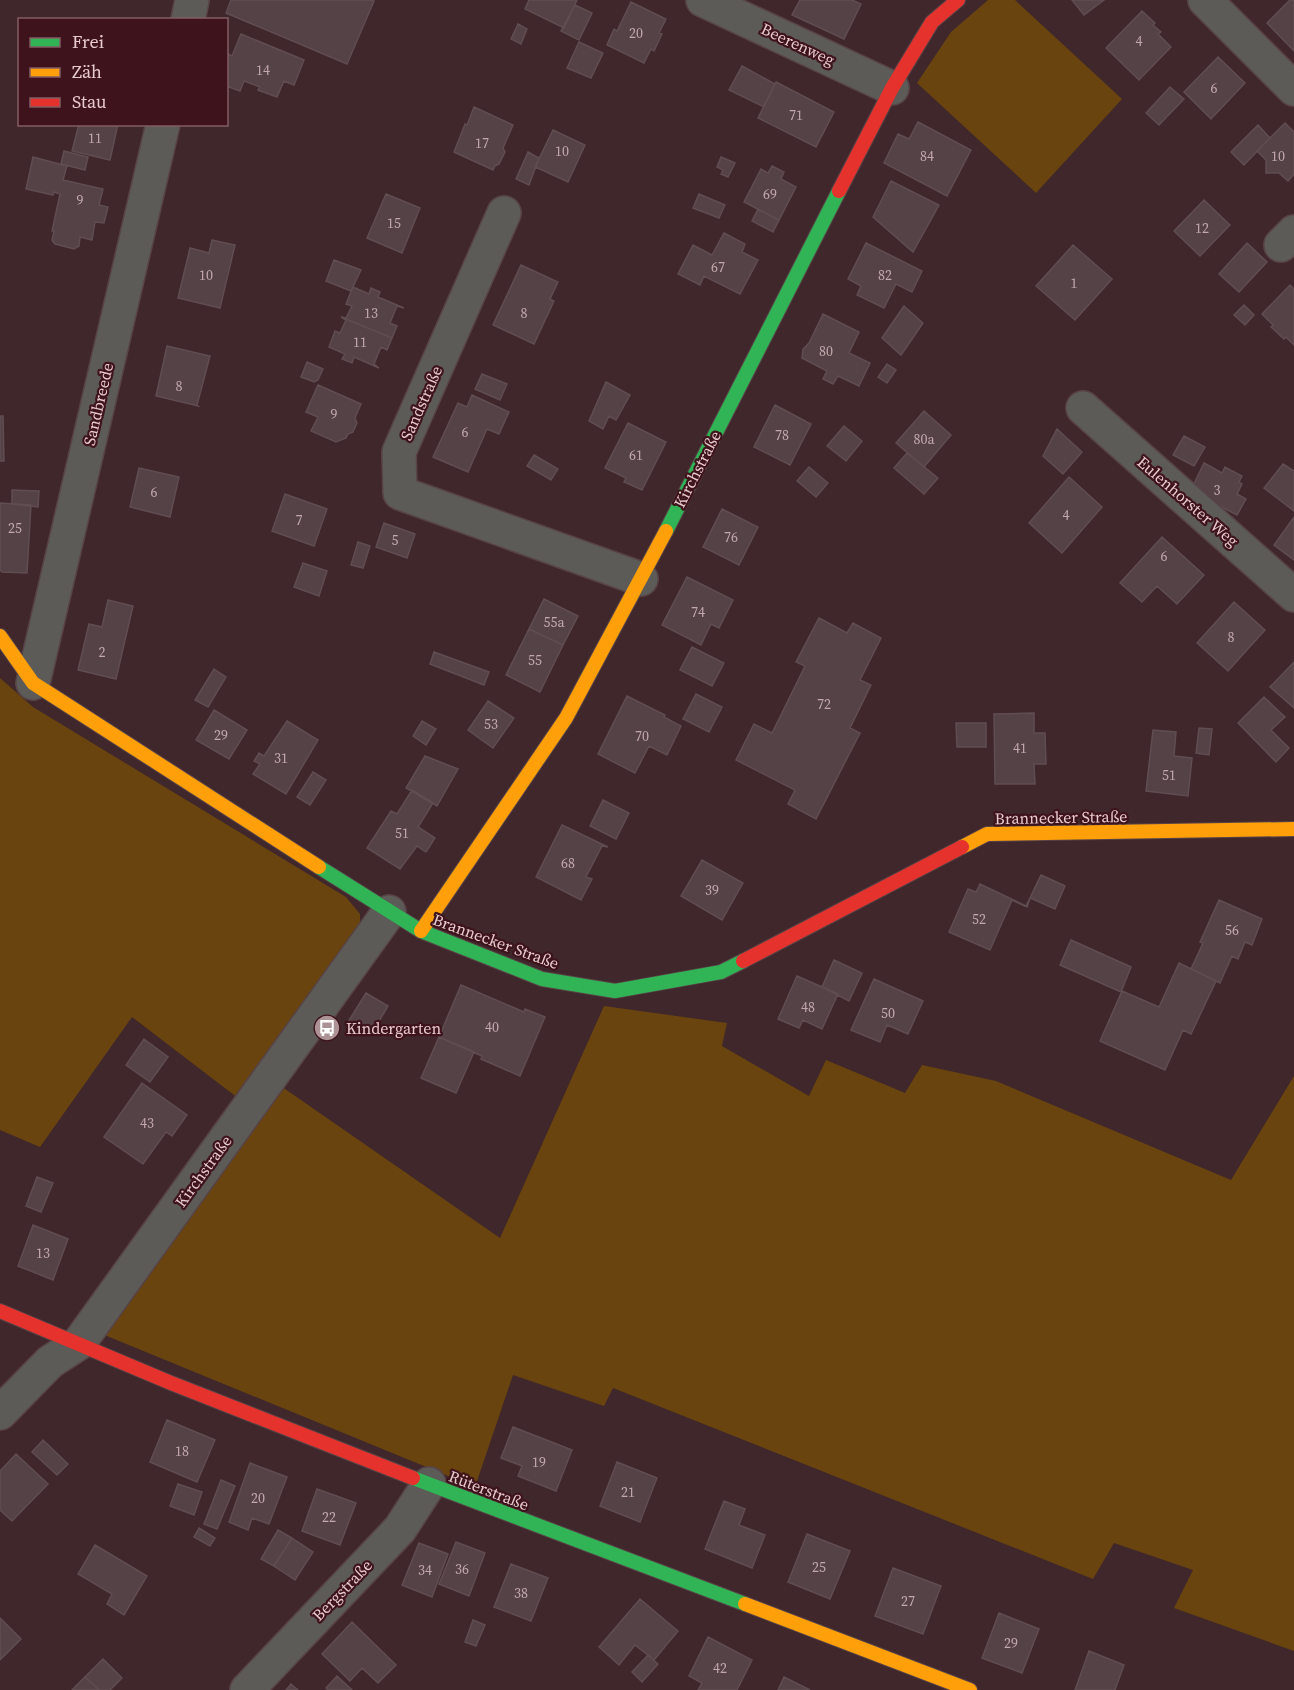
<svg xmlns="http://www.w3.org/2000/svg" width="1294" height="1690" viewBox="0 0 1294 1690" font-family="'Source Serif 4',serif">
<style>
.green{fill:#69440f}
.building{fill:#554247;stroke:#604d52;stroke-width:1.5}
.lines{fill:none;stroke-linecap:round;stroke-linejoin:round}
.street-casing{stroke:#584347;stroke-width:36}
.fast-casing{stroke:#584347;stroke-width:16}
.slow-casing{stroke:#584347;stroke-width:16}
.jam-casing{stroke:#584347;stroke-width:16}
.street{stroke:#5c5b57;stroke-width:33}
.fast{stroke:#30b455;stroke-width:14}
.slow{stroke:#ff9f0a;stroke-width:14}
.jam{stroke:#e5322d;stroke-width:14}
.labels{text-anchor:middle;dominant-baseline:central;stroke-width:4.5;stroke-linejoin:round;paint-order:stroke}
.number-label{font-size:14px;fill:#c3a9ac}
.street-label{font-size:16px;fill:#e8cbce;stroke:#3e131c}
.poi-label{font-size:16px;fill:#e8cbce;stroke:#3e131c;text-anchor:start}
</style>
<rect width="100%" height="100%" fill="#3f272b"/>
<path class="green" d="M988,0h27l107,99 -86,94 -119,-110 34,-51z
M0,678l33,29 313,190 14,17v16l-98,143 238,165 104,-232 123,17 -5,23 87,50 17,-36 79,33 17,-28 74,16 235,99 63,-104v575l-120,-43 19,-38 -79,-27 -21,36 -480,-191 -9,18 -91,-31 -38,112 -390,-160 162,-222 -115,-88 -92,130 -40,-17z"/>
<path class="building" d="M231,0h139l4,1 -27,63 -121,-51z
M529,0h48l-13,28 -39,-19z
M800,0h52l9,4 -17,35 -52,-24z
M1072,0h32l-20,15z
M1290,0h4v51l-27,-28z
M631,2l35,17 -7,14 3,1 -8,17 -3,-2 -7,14 -37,-18 7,-16 3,2z
M575,5l17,8 -13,27 -18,-9z
M1142,11l13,12 -2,2 8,7 -3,2 13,13 -32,33 -33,-32z
M518,24l9,5 -6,15 -10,-5z
M241,34l63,26 -10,25 -10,-4 -7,16 -19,-7 2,-3 -16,-6 -4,10 -14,-5v-33l6,3z
M579,42l24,11 -12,25 -24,-10z
M1218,57l27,26 -34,36 -27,-27z
M742,66l33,18 -11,23 -35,-17z
M776,82l58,30 -18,35 -58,-29z
M1170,87l14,12 -25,26 -13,-12z
M474,107l39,18 -10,23 2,4 -6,12 -4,2 -2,4 -39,-18 11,-28 2,1z
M918,122l53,28 -24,46 -63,-33 14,-29 11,5z
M1285,123l9,9v42l-6,7 -9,-8h-13v-13l-9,-9z
M79,124h39l-8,36 -38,-9z
M1258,125l12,13 -26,27 -13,-13z
M553,130l32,15 -17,37 -33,-15z
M64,151l24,6 -3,13 -24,-6z
M528,152l11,6 -10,27 -13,-6z
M33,157l34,9 -4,14 40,9 -4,16 9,2 -4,16 -9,-1 -3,18 -12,-3 -1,9 -5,3 -19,-5 -3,-4 2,-9h-2l8,-37 -6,-2 -1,3 -27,-6z
M721,157l14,6 -7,14 -7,-3 2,-4 -6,-3z
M772,166l12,6 -3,7 15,8 -17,33 -35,-18 17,-33 7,4z
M891,181l48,24 -26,47 -40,-35z
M386,194l34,14 -18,45 -35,-15z
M699,194l26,11 -6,13 -26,-10z
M1204,200l26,25 -30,31 -26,-25z
M758,209l21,11 -6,12 -21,-11z
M724,233l21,11 -3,8 16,8 -18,34 -36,-18 -4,9 -22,-11 15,-29 19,10z
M212,240l23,5 -15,63 -42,-10 12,-50 19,5z
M866,243l56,28 -10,21 -16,-8 -12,24 -27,-13 4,-9 -13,-7z
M1247,243l20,19 -28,30 -20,-18z
M1073,245l39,34 -37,41 -39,-34z
M334,260l27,10 -10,21 -25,-10z
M521,265l37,17 -8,17 4,2 -20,43 -41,-19z
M1290,285l4,4v56l-8,-8 -2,2 -13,-12 2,-2 -11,-11z
M353,287l16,7 2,-6 9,4 -2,5 26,11 -7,-2 -7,17 7,3 -5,12 -51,-21 5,1 6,-12 -6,-2z
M1244,305l10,10 -9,10 -11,-10z
M904,306l19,17 -22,32 -19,-17z
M823,314l36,18 -10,21 21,10 -11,23 -21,-10 -5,8 -10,-5 4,-8 -25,-13 1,-9 6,-6z
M341,317l51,21 -5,12 -6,-3 -7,17 5,4 -25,-11 -2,6 -10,-4 3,-5 -16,-7 6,-16 5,2 6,-13z
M167,346l43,10 -13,49 1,1 -42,-10z
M307,362l16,7 -5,11 -4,2 -13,-5z
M887,364l9,6 -9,13 -9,-6z
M482,374l25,10 -7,16 -25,-11z
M606,382l24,13 -14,25 -7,-4 -6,13 -14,-8z
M318,385l43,19 -6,14 2,5 -4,9 -5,2 -2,4 -10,4 -25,-11 7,-14 -12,-5z
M472,395l37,17 -10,22 -12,-5 -19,43 -35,-15 25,-54 9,4z
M775,405l36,19 -21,41 -36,-18z
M924,411l27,24 -27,32 -28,-24z
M0,416h3l1,45h-4z
M628,423l38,19 -24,48 -18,-8 2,-4 -21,-10z
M844,426l18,15 -16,20 -19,-15z
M1057,429l25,23 -19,22 -20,-18z
M1184,436l21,11 -11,19 -21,-11z
M907,453l31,25 -14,16 -30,-26z
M534,455l24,14 -7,11 -24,-14z
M1204,463l18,10 3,-6 17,9 -3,6 3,2 -5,10 9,5 -9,16 -40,-21 -5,-6z
M1283,464l11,7v40l-30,-23z
M809,467l19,16 -12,14 -19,-16z
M139,468l40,9 -9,40 -40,-10z
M1069,477l33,30 -40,46 -33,-30z
M12,490l27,1 -1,16 -26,-3z
M285,494l42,15 -13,37 -42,-15z
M0,503l31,2 -4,68 -25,-1 -2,-2z
M722,509l36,18 -19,38 -36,-18z
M1294,517v43l-20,-15z
M384,523l31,11 -8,24 -31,-11z
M1162,537l42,38 -27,29 -20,-18 -15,16 -22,-19z
M358,542l12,4 -7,22 -12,-3z
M303,563l24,8 -8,25 -25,-9z
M687,577l46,23 -14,28 -8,-4 -10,21 -39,-20z
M544,599l34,17 -15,29 -34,-16z
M108,600l25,6 -17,73 -38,-9 11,-46 13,3z
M1234,602l31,28 -37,41 -31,-28z
M819,618l28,15 6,-10 28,15 -21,42 11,5 -21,43 10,5 -44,86 -28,-15 7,-14 -59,-30 18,-36 18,9 33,-67 -9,-4z
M529,629l34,16 -23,47 -34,-17z
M692,647l32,16 -12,23 -32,-16z
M434,652l55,20 -5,13 -54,-21z
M1294,662v46l-24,-21z
M214,669l12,8 -18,30 -13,-7z
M696,694l26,13 -13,25 -26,-13z
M627,696l38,19 -1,2 17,9 -14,29 -18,-9 -14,27 -37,-19z
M1264,697l21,20 -14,13 18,18 -13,14 -38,-39z
M488,701l26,17 -21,30 -25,-18z
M214,710l33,20 -18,29 -33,-19z
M1034,713v20h11l1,31h-12l1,20h-40l-1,-70z
M287,721l31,19 -32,54 -33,-20 7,-10 -6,-3 5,-8 5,3z
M422,721l14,8 -10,16 -13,-9z
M956,723h30v24h-29z
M1199,728l13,1 -3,26 -13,-2z
M1153,730l23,2 -2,24 18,2 -4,38 -42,-5z
M425,756l33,13 -21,37 -31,-18z
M313,772l13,8 -16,25 -13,-8z
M412,790l21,13 -15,24 17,11 -9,14 -9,-6 -17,23 -33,-21 24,-37 6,3z
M603,800l26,13 -13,26 -26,-13z
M562,825l46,22 -6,-1 -16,31 6,2 -11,21 -45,-23z
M702,860l41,23 -21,37 -41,-24z
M1041,875l24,11 -10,23 -25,-11z
M980,884l46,22 4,-8 -3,9 -15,-7 -22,50 -41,-18 19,-43 8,3z
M1219,900l43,19 -10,26 -7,-3 -7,17 -6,-3 -12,27 -29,-14 12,-26 -3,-1z
M1071,940l60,27 -10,25 -61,-27z
M834,960l28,13 -13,28 -27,-14z
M1179,963l37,18 -25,53 -8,-4 -18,40 -65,-29 22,-50 37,16z
M797,976l41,18 -16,35 -19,-9 -4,8 -21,-9z
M874,979l49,22 -15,33 -21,-9 -7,17 -29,-12z
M461,985l63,27 1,-3 20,8 -25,59 -39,-17 1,-3 -43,-19z
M366,993l22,13 -17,29 -23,-13z
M439,1037l35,15 -18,41 -35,-15z
M144,1039l24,18 -18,25 -24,-17z
M142,1083l45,32 -15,21 -6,-4 -23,32 -39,-27z
M37,1177l16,6 -12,29 -15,-6z
M33,1225l35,14 -15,41 -35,-14z
M167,1420l48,20 -18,42 -47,-20z
M513,1427l59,23 -16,41 -38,-15 4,-10 -21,-8z
M43,1440l25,24 -11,11 -25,-23z
M16,1454l32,30 -36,37 -12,-11v-39z
M617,1462l40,16 -17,44 -40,-16z
M250,1463l37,14 -18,47 -17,-6 -4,12 -19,-8z
M221,1480l14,6 -18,43 -13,-5z
M178,1484l24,8 -8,23 -24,-9z
M317,1489l39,14 -16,42 -38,-14z
M724,1501l21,8 -6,16 26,10 -13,33 -47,-19z
M199,1528l16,10 -5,8 -16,-9z
M278,1530l14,8 -18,28 -13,-7z
M807,1534l43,17 -20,48 -42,-17z
M292,1538l21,14 -18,28 -21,-14z
M456,1542l29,11 -16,43 -30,-12z
M419,1543l29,11 -16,43 -30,-12z
M95,1545l52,31 -23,39 -17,-11 5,-10 -34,-20z
M511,1564l37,14 -17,43 -37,-14z
M893,1568l48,18 -18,48 -48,-18z
M640,1599l38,32 -24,29 -19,-15 -16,20 -20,-18z
M999,1613l40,16 -17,44 -40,-15z
M0,1618l21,21 -21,21z
M473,1620l12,5 -9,21 -11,-4z
M352,1622l44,43 -18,18 -16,-15 -12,13 -28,-27z
M708,1637l44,23 -15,30h-39l4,-7 -13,-7z
M1089,1651l35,14 -9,25h-40z
M648,1655l10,9 -16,18 -10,-10z
M103,1659l19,19 -12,12h-11l-14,-13z
M337,1676l15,14h-24l-2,-2z
M85,1677l14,13h-27z
M784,1677l26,13h-32z
M291,1684l7,6h-12z"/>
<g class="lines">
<g class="street-casing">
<path id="street" d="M703,0l189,88
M1205,0l89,89
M188,20l4,-20
M504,213l-105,239 1,41 241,86
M1281,245l13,-13
M1083,408l211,187
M33,683l130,-559
M0,1413l50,-51 29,-19 310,-431
M247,1690l153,-161 29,-45"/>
</g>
<g class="fast-casing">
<path id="fast" d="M666,531l173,-340
M319,867l102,64 121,48 73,12 106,-19 22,-11
M413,1478l332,126"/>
</g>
<g class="slow-casing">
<path id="slow" d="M0,636l33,47 286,184
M962,847l25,-13 307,-5
M421,931l145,-213 100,-187
M745,1604l225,86"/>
</g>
<g class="jam-casing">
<path id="jam" d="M839,191l53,-103 40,-66 26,-22
M743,961l219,-114
M0,1311l171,72 242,95"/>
</g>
<use href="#street" class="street"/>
<use href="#fast" class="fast"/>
<use href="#slow" class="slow"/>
<use href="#jam" class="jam"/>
</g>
<defs>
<g id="bus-disc" transform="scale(1.35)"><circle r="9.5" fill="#ad9295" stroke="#3e131c"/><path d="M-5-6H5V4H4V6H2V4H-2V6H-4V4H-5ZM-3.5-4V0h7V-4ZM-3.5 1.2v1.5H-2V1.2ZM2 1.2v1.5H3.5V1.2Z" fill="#fff"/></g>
</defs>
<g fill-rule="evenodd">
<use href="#bus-disc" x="327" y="1028"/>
</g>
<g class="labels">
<g class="number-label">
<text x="636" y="33">20</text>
<text x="1139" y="41">4</text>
<text x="263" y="70">14</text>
<text x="1214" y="88">6</text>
<text x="796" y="115">71</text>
<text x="95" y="138">11</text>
<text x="482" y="143">17</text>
<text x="562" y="151">10</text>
<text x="927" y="156">84</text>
<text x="1278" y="156">10</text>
<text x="770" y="194">69</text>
<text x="80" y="200">9</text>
<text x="394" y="223">15</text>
<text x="1202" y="228">12</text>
<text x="718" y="267">67</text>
<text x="206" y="275">10</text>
<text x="885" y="275">82</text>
<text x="1074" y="283">1</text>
<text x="371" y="313">13</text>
<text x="524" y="313">8</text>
<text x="360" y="342">11</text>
<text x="826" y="351">80</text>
<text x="179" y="386">8</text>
<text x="334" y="414">9</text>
<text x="465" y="432">6</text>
<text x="782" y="435">78</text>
<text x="924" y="439">80a</text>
<text x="636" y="455">61</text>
<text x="1217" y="490">3</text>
<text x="154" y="492">6</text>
<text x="1066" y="515">4</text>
<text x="299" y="520">7</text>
<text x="15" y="528">25</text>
<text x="731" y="537">76</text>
<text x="395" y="540">5</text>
<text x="1164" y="556">6</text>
<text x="698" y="612">74</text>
<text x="554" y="622">55a</text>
<text x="1231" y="637">8</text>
<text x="102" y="652">2</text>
<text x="535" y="660">55</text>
<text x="824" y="704">72</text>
<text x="491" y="724">53</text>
<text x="221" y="735">29</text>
<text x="642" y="736">70</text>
<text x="1020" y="748">41</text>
<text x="281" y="758">31</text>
<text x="1169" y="775">51</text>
<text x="402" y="833">51</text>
<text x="568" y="863">68</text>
<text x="712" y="890">39</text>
<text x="979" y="919">52</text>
<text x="1232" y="930">56</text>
<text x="808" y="1007">48</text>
<text x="888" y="1013">50</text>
<text x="492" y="1027">40</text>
<text x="147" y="1123">43</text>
<text x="43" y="1253">13</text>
<text x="182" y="1451">18</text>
<text x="539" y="1462">19</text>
<text x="628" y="1492">21</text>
<text x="258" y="1498">20</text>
<text x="329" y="1517">22</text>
<text x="819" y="1567">25</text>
<text x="462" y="1569">36</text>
<text x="425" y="1570">34</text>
<text x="521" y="1593">38</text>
<text x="908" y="1601">27</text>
<text x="1011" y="1643">29</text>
<text x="720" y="1668">42</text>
</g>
<g class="street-label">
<text transform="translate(798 44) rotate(25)">Beerenweg</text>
<text transform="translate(421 403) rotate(-66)">Sandstraße</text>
<text transform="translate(98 404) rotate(-77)">Sandbreede</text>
<text transform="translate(697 469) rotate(-63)">Kirchstraße</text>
<text transform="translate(1188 501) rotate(41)">Eulenhorster Weg</text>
<text transform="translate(1061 817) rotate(-1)">Brannecker Straße</text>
<text transform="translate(496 941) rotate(20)">Brannecker Straße</text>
<text transform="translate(203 1171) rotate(-54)">Kirchstraße</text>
<text transform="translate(489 1490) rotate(21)">Rüterstraße</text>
<text transform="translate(342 1590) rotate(-46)">Bergstraße</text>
</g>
<g class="poi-label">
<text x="346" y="1028">Kindergarten</text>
</g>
</g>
<rect x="18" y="18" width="210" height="108" fill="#3e131c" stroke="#825d63" stroke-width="1.5"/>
<rect x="30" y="38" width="30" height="9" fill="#30b455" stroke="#825d63" stroke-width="1.5"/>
<text x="72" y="48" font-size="18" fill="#e8cbce">Frei</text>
<rect x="30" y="68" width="30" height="9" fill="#ff9f0a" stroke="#825d63" stroke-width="1.5"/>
<text x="72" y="78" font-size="18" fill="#e8cbce">Zäh</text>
<rect x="30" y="98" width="30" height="9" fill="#e5322d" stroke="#825d63" stroke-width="1.5"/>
<text x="72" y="108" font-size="18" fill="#e8cbce">Stau</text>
</svg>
